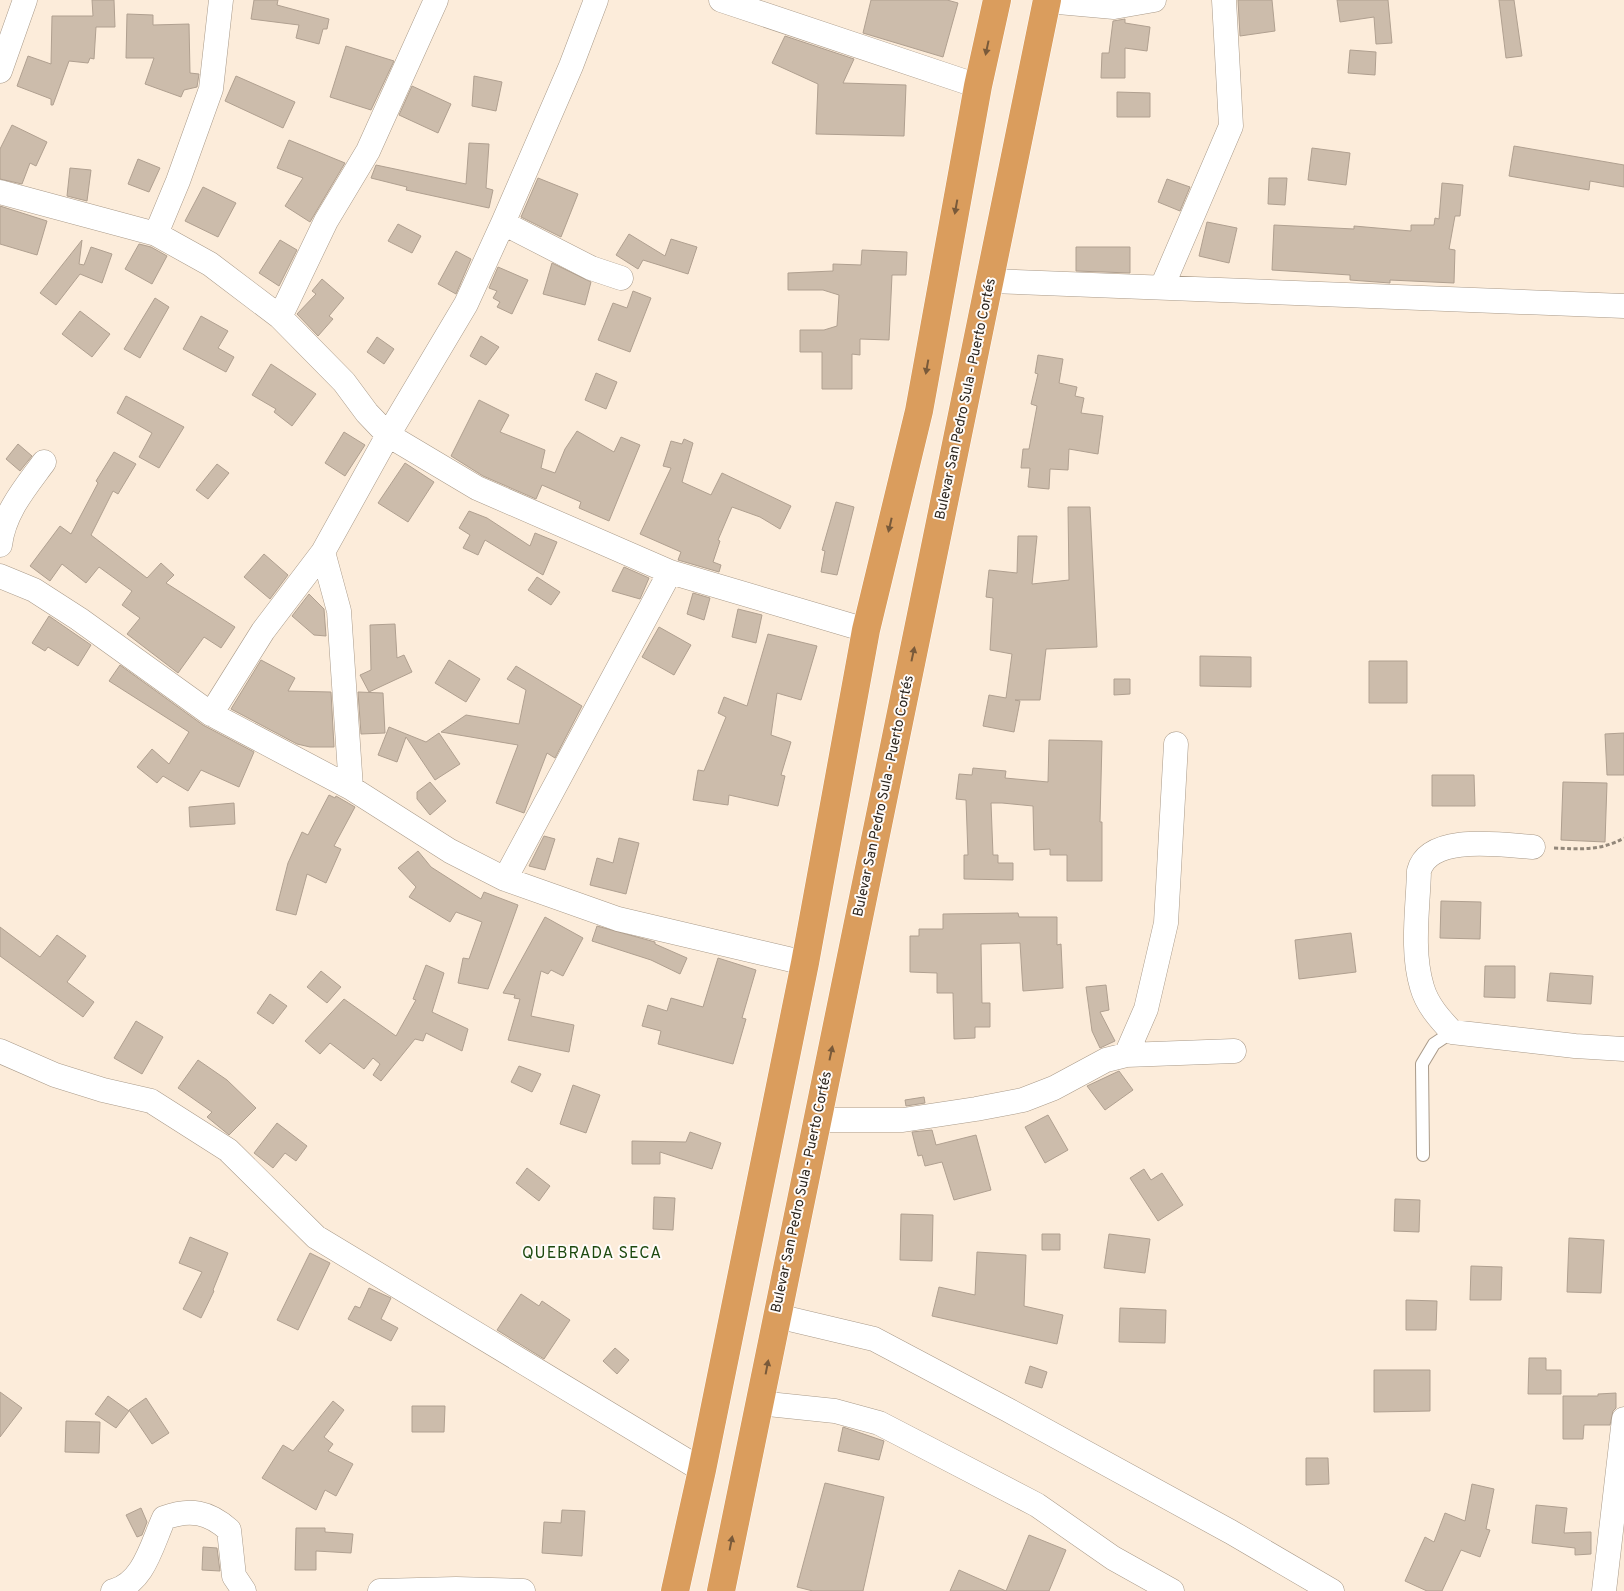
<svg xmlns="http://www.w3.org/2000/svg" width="1624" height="1591" viewBox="0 0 1624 1591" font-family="Overpass,sans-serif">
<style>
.building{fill:#ccbcab;stroke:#b0a090}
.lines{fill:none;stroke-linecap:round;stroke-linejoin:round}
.lane-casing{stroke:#a99a89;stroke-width:14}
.street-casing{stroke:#a99a89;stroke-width:25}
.highway-casing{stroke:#fff;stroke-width:29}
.path{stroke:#92877a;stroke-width:3;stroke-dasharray:4 2.5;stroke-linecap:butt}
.lane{stroke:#fff;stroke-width:12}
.street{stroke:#fff;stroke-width:24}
.highway{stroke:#da9d5d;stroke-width:28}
.oneway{fill:#795a3a}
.labels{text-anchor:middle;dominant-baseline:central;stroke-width:4;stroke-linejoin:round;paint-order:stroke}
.street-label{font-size:14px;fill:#2a241d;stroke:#fffbf8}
.quarter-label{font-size:16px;letter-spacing:1px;fill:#1d490f;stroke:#fffbf8}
</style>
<rect width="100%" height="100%" fill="#fcecda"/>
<path class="building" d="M92,0h22l1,27h-19l-2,32 -4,-1 -2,5 -19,-2 -16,44h-2v-6l-34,-13 11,-30 23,8 1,-48h41z
M254,0h24l-1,5 52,14 -2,10h-4l-4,15 -23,-6 3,-13 -48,-6z
M871,0h76l11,3 -15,54 -80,-24z
M1238,0h34l3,31 -35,5z
M1337,0h51l4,43 -16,1 -2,-27 -34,5z
M1499,0h15l8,56 -16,2z
M127,14l26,1v10l36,-1 1,49 9,1 -2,13 -13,3 -3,7 -36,-13 9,-26h-28z
M1125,19v4l25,4 -3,24 -22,-3v30h-24l1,-25h7l4,-32z
M785,36l69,23 -11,24 63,2 -2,51 -88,-2 2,-50 -46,-21z
M346,46l48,15 -23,49 -41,-13z
M1350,50l26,2 -1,23 -27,-2z
M236,76l59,26 -12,26 -58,-27z
M474,76l28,6 -6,29 -24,-5z
M412,86l39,18 -13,29 -39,-18z
M1117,92l33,1v24h-33z
M12,125l35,17 -11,24 -6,-3 -8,21 -22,-5v-30z
M289,140l56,23 -35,59 -25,-16 18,-28 -26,-10z
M469,143l20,1 -3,44 7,2 -4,18 -83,-18 1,-3 -36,-9 5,-13 90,19z
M1514,146l110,19v22l-34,-6 -1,9 -80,-14z
M1312,148l38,5 -4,32 -38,-5z
M138,159l22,9 -11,24 -21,-8z
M70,168l21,2 -4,31 -20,-5z
M538,178l40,16 -17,43 -40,-20z
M1269,178h18l-2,27 -17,-1z
M1167,179l23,8 -10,24 -22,-9z
M1442,183l21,2 -3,31h-5l-6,33 6,1 -1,33 -64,-3v3l-40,-3v-5l-78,-5 2,-45 80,4v-3l57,5v-6h23l1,-7 4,1z
M203,187l33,16 -18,34 -33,-16z
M0,206l47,15 -10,34 -37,-11z
M1207,222l30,6 -8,35 -30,-7z
M398,224l23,12 -9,17 -24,-12z
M629,234l36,22 6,-17 26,8 -9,27 -45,-14 -5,9 -22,-14z
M82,240l-3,24 5,1 7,-18 21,7 -10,29 -22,-9 -24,31 -16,-12z
M280,240l17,10 -18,36 -20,-13z
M139,244l12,3 16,9 -15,28 -27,-15z
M1076,247h54v26l-54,-2z
M862,250l45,2 -1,23h-14l-3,65 -29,-1v16l-8,-1v35h-30v-37h-22v-22h24l13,-4 2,-31 -16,-5h-35v-17l45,-2v-7l28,1z
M456,251l15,8 -15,35 -18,-10z
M552,263l39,19 -6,23 -42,-11z
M498,267l30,13 -16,34 -15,-7 3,-5 -7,-4 4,-7 -8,-3z
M322,279l22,19 -15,18 4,3 -15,17 -21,-22 19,-20 -4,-3z
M633,291l18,7 -21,54 -32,-12 15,-37 14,5z
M155,298l14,9 -29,51 -16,-9z
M80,311l30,23 -18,23 -30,-23z
M201,316l27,15 -10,17 16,9 -8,15 -43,-23z
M481,336l18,11 -13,18 -16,-9z
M377,337l17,12 -10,15 -17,-12z
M1038,355l25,4 -4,24 18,4 -2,9 9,2 -3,15 22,3 -5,38 -29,-5 -1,21 -18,-1 -1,20 -21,-2 2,-19h-9l2,-19h6l8,-43 -6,-2 7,-30 -3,-1z
M271,364l45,30 -24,32 -18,-14 2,-3 -24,-14z
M596,373l21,9 -11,27 -21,-9z
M126,396l58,31 -25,41 -20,-11 13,-24 -35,-20z
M479,400l30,15 -9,17 45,18 -4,18 14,5 10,-24 12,-18 37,21 7,-15 19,8 -31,76 -30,-13 2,-6 -39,-17 -6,14 -53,-23 -32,-20z
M344,432l21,13 -20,31 -20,-13z
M684,439l9,4 -11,39 29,13 11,-22 69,33 -11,23 -20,-12 -28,-10 -14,33 2,1 -7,21 8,3 -2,7 -41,-12 3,-8 -41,-18 31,-66 -8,-2 8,-25 11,3z
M18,444l14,12 -12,15 -14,-12z
M114,452l22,12 -18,30 -5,-3 -22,44 56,43 14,-15 13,12 -8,8 69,44 -14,21 -17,-11 -26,36 -51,-39 13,-16 -18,-13 10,-14 -33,-24 -13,16 -24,-19 -12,17 -20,-15 30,-40 11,8 27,-51 -2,-2z
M405,463l29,19 -26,40 -30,-19z
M217,464l12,9 -21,26 -12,-9z
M836,502l18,5 -17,68 -16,-3 4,-21 -3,-1z
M1068,507h22l7,140 -51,2 -6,51h-25l5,1 -6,31 -31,-6 6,-31 17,3 6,-44 -22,-4 3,-52 -7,-1 3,-27 28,3 1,-37h19l-5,48 37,-4z
M469,511l18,7 43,28 5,-13 22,9 -14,33 -58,-35 -7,15 -15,-7 7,-13 -11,-7z
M264,554l24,21 -18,24 -26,-22z
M624,567l25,11 -9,21 -28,-8z
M537,577l23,15 -9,13 -23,-15z
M693,593l17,5 -6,22 -17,-6z
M309,594l15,15 2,27 -12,-1 -22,-19z
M738,609l24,6 -6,28 -24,-6z
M49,616l42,29 -13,21 -30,-19 -3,4 -13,-8z
M395,624l2,34 7,-3 8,17 -43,20 -9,-17 11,-5 -1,-45z
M659,627l32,18 -17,30 -32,-18z
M768,634l49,12 -16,54 -24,-7 -6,42 20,7 -10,33 4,1 -7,30 -49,-11 -1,10 -35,-5 5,-30 6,1 22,-54 -8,-4 6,-16 23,9z
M1200,656l51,1v30l-51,-1z
M261,660l34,18 -7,13 43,1 3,55h-24l-13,-3 -66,-35z
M449,660l31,19 -14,23 -31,-19z
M1369,661h38v42h-38z
M120,665l83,60 51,27 -15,35 -38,-17 -13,21 -25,-15 -6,7 -20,-16 15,-18 17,15 20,-32 -80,-51z
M516,666l66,40 -27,52 -8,-5 -23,60 -28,-10 22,-58 -77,-13 25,-17 53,9 7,-34 -19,-11z
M1114,679h16v15l-16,1z
M358,692l25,1 2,40 -24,1z
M389,727l37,15 13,-9 21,31 -25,16 -29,-43 -9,25 -19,-7z
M1624,733v42h-17l-2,-41z
M1049,740l53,1 -2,81h2v59h-35v-26h-17v-6l-16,1 -1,-44 -31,-3h-11l2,52h5v8h15v17l-49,-1v-24h4l-2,-55 -10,-1 3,-25 13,1 1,-7 33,3 -1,7 43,4z
M1432,775h42l1,31h-43z
M430,782l16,19 -16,14 -13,-16v-7z
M1563,782l44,1 -2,59 -44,-2z
M329,795l6,3 1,-2 19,11 -21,39 7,3 -15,34 -19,-9 -11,41 -20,-5 12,-47 14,-31 6,3z
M234,803l1,21 -45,3 -1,-20z
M544,836l11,3 -10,31 -16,-4z
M619,838l20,5 -13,51 -36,-9 7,-27 16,5z
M418,851l13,16 50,32 3,-7 34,13 -30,84 -30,-6 5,-25 6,1 13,-37 -26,-10 -6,10 -41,-25 7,-10 -18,-19z
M1441,901l40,1 -1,37 -40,-1z
M1018,913l1,4h38v28l4,-1 2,44 -40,3 -3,-48 -39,1 1,59h8v24h-15v11l-21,1 -1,-46h-16v-20l-27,-1v-36h9v-7h24v-15z
M545,917l38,21 -20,38 -12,-6 -3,4 -7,-3 -10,45 43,9 -5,27 -61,-12 12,-41 -6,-1 1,-3 -12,-2z
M597,926l58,16v2l32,14 -7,16 -29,-14 -59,-19z
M0,927l40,30 17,-22 29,21 -19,26 27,20 -11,15 -83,-61z
M1351,933l5,39 -57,7 -4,-39z
M718,958l38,12 -14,48 4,1 -13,45 -75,-20 3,-13 -19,-5 6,-21 19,6 4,-13 32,9z
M426,965l18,8 -12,39 36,17 -6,22 -36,-18 -3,8 -8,-2 -34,42 -8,-6 7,-11 -7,-6 -9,11 -34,-26 -10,11 -15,-13 39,-42 52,37 20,-36 -3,-1z
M1485,966h30v32l-31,-1z
M321,971l20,16 -14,16 -20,-16z
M1550,973l43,3 -2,28 -44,-3z
M1106,985l3,25 -9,2 15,29 -15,7 -8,-17 -6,-44z
M270,994l17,12 -14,18 -16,-11z
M136,1021l27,16 -21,37 -28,-16z
M198,1060l29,20 29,28 -27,27 -22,-18 5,-5 -34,-24z
M519,1066l22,8 -9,18 -21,-10z
M1119,1071l14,19 -28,20 -18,-24z
M573,1085l27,10 -14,38 -26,-9z
M924,1097l1,6 -19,3 -1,-6z
M1048,1115l20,35 -23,13 -20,-36z
M277,1123l30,23 -11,15 -11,-8 -12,15 -19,-15z
M932,1130l4,15 40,-10 15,55 -37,10 -12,-38 -17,4 -3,-11 -4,1 -6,-24z
M690,1132l31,11 -9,26 -52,-17v12h-28v-23l54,1z
M527,1168l23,18 -11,15 -23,-18z
M1144,1169l7,11 11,-7 21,32 -25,16 -28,-43z
M654,1197l21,1 -2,32 -20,-1z
M1395,1199l25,1 -1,32 -25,-1z
M901,1214l32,1 -1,46 -32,-1z
M1042,1234h18v16h-18z
M1109,1234l41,5 -5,34 -41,-5z
M190,1237l38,16 -15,37 1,1 -13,27 -18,-9 19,-37 -23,-9z
M1569,1238l35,2 -3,53 -34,-1z
M977,1252l49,3 -2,51 39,9 -6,29 -125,-28 7,-29 36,8z
M310,1253l20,10 -32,67 -21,-10z
M1471,1266l31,1 -1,33h-31z
M369,1288l22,10 -10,21 17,9 -7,13 -43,-22 7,-13 5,2z
M521,1294l18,12 3,-5 28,19 -26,39 -47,-29z
M1406,1300l31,1 -1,29h-30z
M1120,1308l46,2 -1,33 -46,-1z
M615,1348l14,12 -12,14 -14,-13z
M1529,1358h17v12h15v24h-33z
M1030,1366l17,6 -5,16 -17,-5z
M1374,1370h56v41l-56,1z
M0,1392l22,16 -22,29z
M1616,1393v15l-3,3 -3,14h-26l-1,14h-20v-43h35v-2z
M108,1396l21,15 -13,17 -21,-14z
M146,1398l23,35 -17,11 -23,-34z
M333,1401l11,9 -20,27 9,7 -5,7 25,13 -17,32 -11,-6 -9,20 -54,-32 21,-33 10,6z
M412,1406h33l-1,26h-32z
M66,1421l34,1 -1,31 -34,-1z
M843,1427l41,14 -5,19 -41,-9z
M1306,1458h22l1,26 -23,1z
M825,1483l59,14 -21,94h-50l-16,-4z
M1472,1484l22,5 -8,40 4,1 -10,27 -19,-7 -19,41h-15l-22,-10 20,-44 9,5 11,-29 20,8z
M1536,1505l31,3 -3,25 27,-1v22l-16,1v-7l-43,-5z
M141,1508l6,14 -5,13 -5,2 -11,-22z
M562,1510l23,1 -3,45 -40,-3 2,-31 17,1z
M296,1528h29v4l28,2 -2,19 -35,-2v19h-21z
M1029,1535l37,15 -17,41h-99l9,-21 47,21z
M203,1547l14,1 3,23 -18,-1z"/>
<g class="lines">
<g class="lane-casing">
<path id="lane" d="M1423,1155l-1,-91 12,-20 18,-12"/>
</g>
<g class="street-casing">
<path id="street" d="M721,0l257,86
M1047,1l67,6 40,-7
M0,71l25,-71
M0,192l156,42 54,30 70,53 64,65 23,31 21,22 89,53 193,84 196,58
M503,223l68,-157 25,-66
M156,234l22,-53 33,-92 10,-89
M991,281l633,25
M1162,287l69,-161 -7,-126
M280,317l46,-96 42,-70 68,-151
M0,545c4,-33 25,-57 44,-83
M323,552l16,59 12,177
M0,576l34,14 45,29 132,95 140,74 99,63 55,28 113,40 187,44
M211,714l52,-83 60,-79 65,-117 78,-131 37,-81 88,45 30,10
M1533,847c-30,-2 -104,-14 -114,24 -1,37 -8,80 3,116 5,18 18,32 30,45l123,14 49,3
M505,879l165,-307
M0,1051l55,24 48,15 48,11 77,49 88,87 386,233
M1126,1055l20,-46 20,-86 10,-179
M817,1120h86l73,-11 47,-9 31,-12 52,-28 20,-5 108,-4
M777,1316l97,23 134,71 223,122 101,59
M759,1403l76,8 44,12 158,82 76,53 59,33
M113,1591c31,-8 39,-47 51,-73 26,-10 45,-6 65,12l5,46 10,15
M380,1591l76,-2 67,2
M1604,1591l20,-172"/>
</g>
<g class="highway-casing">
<path id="highway" d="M675,1591l27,-121 103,-507 61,-333 53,-219 59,-325 19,-86
M721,1591l326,-1591"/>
</g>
<path class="path" d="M1554,848c26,1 47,3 70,-10"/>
<use href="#lane" class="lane"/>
<use href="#street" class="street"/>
<use href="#highway" class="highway"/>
</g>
<defs><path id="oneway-solid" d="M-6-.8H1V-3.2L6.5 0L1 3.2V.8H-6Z" transform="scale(1.25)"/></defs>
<g class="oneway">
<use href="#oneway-solid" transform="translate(987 48) rotate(102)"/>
<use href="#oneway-solid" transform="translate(956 207) rotate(100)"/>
<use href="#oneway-solid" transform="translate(927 367) rotate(100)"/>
<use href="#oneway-solid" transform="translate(890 525) rotate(103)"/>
<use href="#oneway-solid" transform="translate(913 654) rotate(-78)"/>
<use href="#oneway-solid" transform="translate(831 1053) rotate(-78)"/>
<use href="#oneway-solid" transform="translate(767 1367) rotate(-79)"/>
<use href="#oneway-solid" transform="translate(731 1543) rotate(-79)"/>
</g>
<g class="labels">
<g class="street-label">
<text transform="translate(966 399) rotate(-78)">Bulevar San Pedro Sula - Puerto Cortés</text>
<text transform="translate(884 796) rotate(-78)">Bulevar San Pedro Sula - Puerto Cortés</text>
<text transform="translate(802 1192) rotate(-78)">Bulevar San Pedro Sula - Puerto Cortés</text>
</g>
<g class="quarter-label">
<text x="592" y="1254">QUEBRADA SECA</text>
</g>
</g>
</svg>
